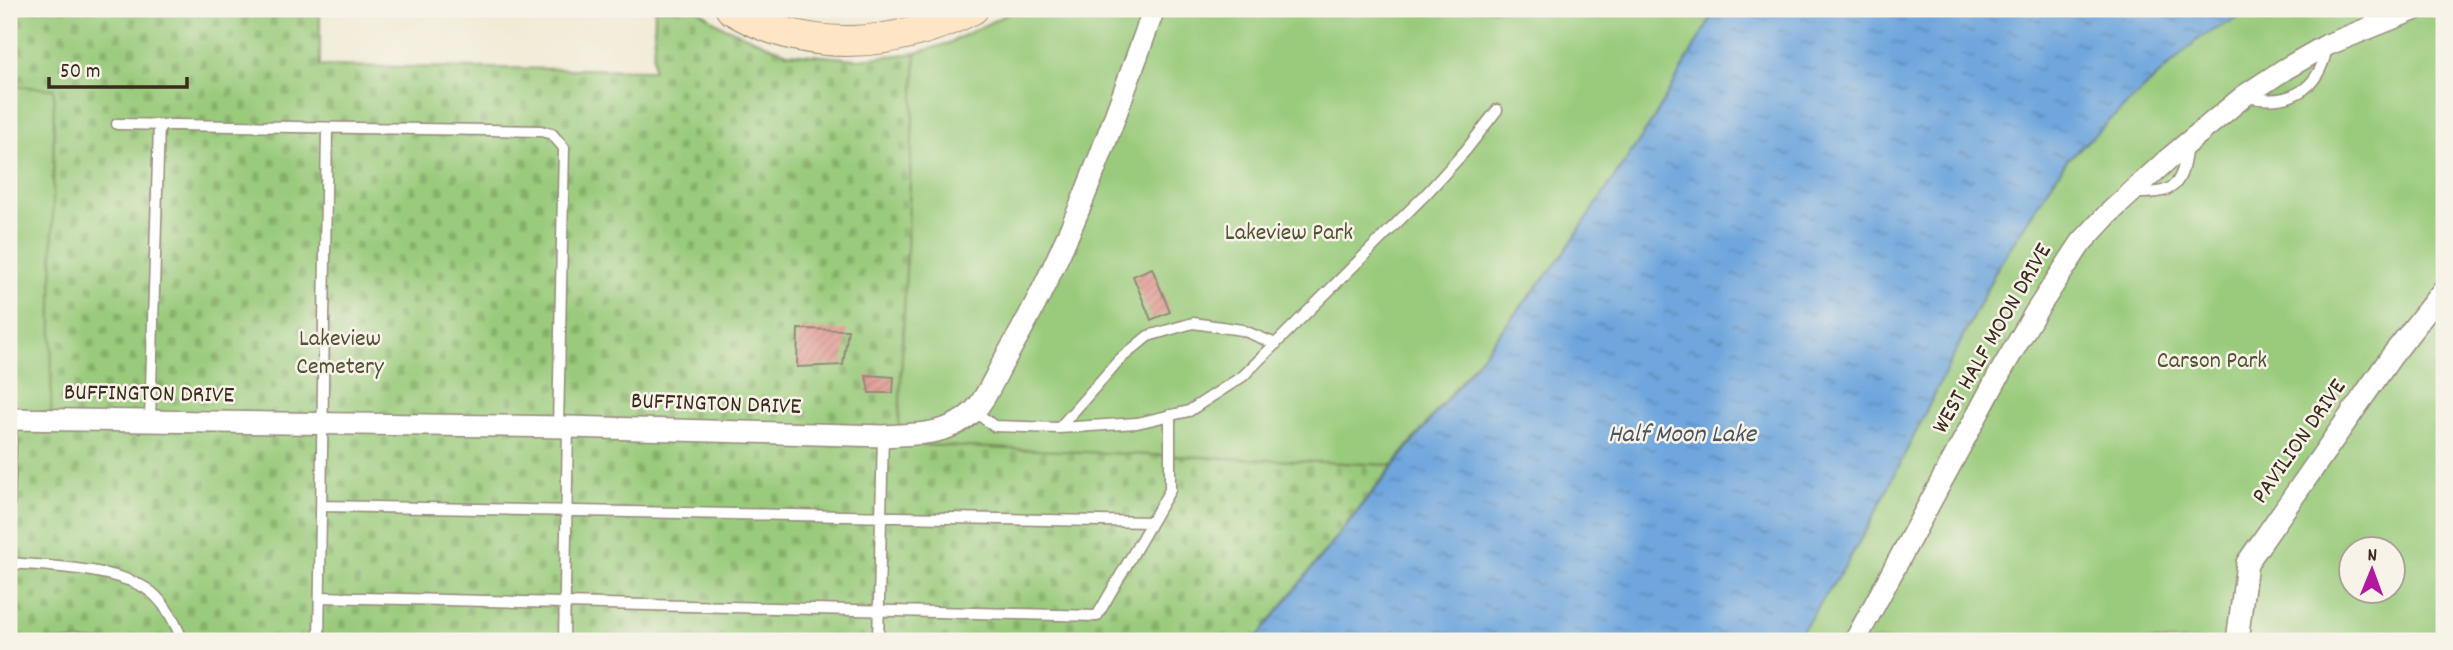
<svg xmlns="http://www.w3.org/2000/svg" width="2453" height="650" viewBox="0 0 2453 650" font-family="Dekko,sans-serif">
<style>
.cemetery{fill:url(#cemetery-stones);stroke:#6a7a4c;stroke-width:2}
.park{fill:#9acb7b;stroke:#6a7a4c;stroke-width:2;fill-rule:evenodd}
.water{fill:url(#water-ripples);stroke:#54687e;stroke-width:2}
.building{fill:url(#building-hatch)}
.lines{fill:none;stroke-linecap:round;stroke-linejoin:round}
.lane-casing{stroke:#968a7a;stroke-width:13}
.street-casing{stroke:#968a7a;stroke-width:24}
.secondary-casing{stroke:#968a7a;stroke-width:32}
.lane{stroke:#fff;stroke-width:10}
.street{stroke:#fff;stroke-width:21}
.secondary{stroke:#fee5c5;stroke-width:30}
.labels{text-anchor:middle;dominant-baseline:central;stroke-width:5;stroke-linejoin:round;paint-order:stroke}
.park-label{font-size:24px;fill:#535235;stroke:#f7f3e8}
.street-label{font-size:24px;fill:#3b2a1e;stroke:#f7f3e8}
.water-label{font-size:26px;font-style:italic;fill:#4d5561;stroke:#f7f3e8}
</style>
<defs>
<pattern id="cemetery-stones" width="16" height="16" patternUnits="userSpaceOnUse" patternTransform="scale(1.75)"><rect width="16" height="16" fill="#9acb7b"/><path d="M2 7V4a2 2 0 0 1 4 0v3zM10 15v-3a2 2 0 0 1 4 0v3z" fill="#86ae6a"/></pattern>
<pattern id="water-ripples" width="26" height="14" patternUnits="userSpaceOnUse" patternTransform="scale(1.75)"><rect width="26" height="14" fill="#6ea6dd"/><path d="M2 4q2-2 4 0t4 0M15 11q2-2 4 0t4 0" fill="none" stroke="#5c87b3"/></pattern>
<pattern id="building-hatch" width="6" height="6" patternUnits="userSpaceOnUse" patternTransform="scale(1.75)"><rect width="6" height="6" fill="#de9189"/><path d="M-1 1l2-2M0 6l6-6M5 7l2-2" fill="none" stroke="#b5776f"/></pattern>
</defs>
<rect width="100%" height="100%" fill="#f7f3e8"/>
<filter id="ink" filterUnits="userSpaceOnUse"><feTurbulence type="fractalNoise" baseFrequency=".0143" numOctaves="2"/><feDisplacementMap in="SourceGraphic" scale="14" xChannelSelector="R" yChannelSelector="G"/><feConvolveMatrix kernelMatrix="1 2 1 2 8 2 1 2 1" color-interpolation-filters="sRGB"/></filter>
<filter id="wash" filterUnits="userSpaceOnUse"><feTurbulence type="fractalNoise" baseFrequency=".00686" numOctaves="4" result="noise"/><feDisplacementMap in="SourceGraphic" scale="28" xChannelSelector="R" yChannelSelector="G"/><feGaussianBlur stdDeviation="1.57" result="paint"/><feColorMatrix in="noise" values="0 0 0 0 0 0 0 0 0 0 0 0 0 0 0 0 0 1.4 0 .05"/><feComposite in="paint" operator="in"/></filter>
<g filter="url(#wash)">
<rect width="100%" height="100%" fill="#f1ebd5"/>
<path class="cemetery" d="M13,9h307v57l333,4 2,-61h42l25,17 65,27 71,6 58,-6 -18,391 495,21 -139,176h-1245v-212l42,-15 3,-324 -41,-4z"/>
<path class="park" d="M1017,9h699l-63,111 -92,137 -168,208 -495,-21 18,-391 33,-10z
M2254,9h190v632h-649l51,-76 31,-55 121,-244 69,-106 132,-122zM2352,548h42v42h-42z
M9,64h3l1,22 41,3 -3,325h-42z"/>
<path class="water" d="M1716,9h538l-55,29 -132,122 -69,106 -121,244 -31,55 -51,76h-541l307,-384 92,-137z"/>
<g id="blocks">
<path class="building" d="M1152,268l18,44 -19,8 -18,-44z
M798,329l50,1 -5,35 -46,2z
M866,375l28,2 -1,16h-24z"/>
</g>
</g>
<g filter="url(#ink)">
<use href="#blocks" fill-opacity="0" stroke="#968a7a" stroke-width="2"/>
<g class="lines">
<g class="lane-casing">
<path id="lane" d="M2247,97c42,9 72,-6 80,-50
M117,124l424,7 11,3 12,14 -6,279
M2134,193c42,1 48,-7 53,-48
M974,411l20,15 65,2 78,-5 52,-12 54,-35 184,-183 39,-43 31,-40
M150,421l9,-296
M1059,428l60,-68 29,-24 45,-13 49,7 34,14
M9,506l3,-87
M322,506l829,16
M9,563c37,3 112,5 142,29 16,13 24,31 32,49
M320,597l777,19 73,-126v-75
M319,641l8,-512
M564,641l4,-214
M878,641l5,-205"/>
</g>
<g class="street-casing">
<path id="street" d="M9,419l559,8 315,9c32,-2 65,0 90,-24 13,-12 24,-40 33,-55 65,-109 105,-230 148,-348
M1855,641l146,-270 34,-58 46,-70 27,-29 59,-54 77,-64 41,-27 42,-24 89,-36
M2237,641l10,-78 144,-206 53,-68"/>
</g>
<g class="secondary-casing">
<path id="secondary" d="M731,9c76,46 165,39 242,0"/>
</g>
<use href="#lane" class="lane"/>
<use href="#street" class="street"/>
<use href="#secondary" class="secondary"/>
</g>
</g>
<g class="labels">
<g class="park-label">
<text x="1289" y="234">Lakeview Park</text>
<text x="340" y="340">Lakeview<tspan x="340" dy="28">Cemetery</tspan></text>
<text x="2212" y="362">Carson Park</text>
</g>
<g class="street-label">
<text transform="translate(1993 339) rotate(-60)">WEST HALF MOON DRIVE</text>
<text transform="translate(149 395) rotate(1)">BUFFINGTON DRIVE</text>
<text transform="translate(716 405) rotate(2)">BUFFINGTON DRIVE</text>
<text transform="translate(2300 442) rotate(-55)">PAVILION DRIVE</text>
</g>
<g class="water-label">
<text x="1682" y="435">Half Moon Lake</text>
</g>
</g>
<rect width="2453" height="650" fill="none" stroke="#f7f3e8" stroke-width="35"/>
<g transform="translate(2372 570) rotate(1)"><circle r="33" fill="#f7f3e8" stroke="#aca397" stroke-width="2"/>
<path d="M0-5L12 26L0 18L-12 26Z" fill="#b5179e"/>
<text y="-10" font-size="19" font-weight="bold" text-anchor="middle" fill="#3b2a1e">N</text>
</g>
<path d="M49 77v10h138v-10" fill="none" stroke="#3b2a1e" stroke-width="3.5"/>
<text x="60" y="77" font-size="21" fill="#3b2a1e" stroke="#f7f3e8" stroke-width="5" paint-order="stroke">50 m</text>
</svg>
